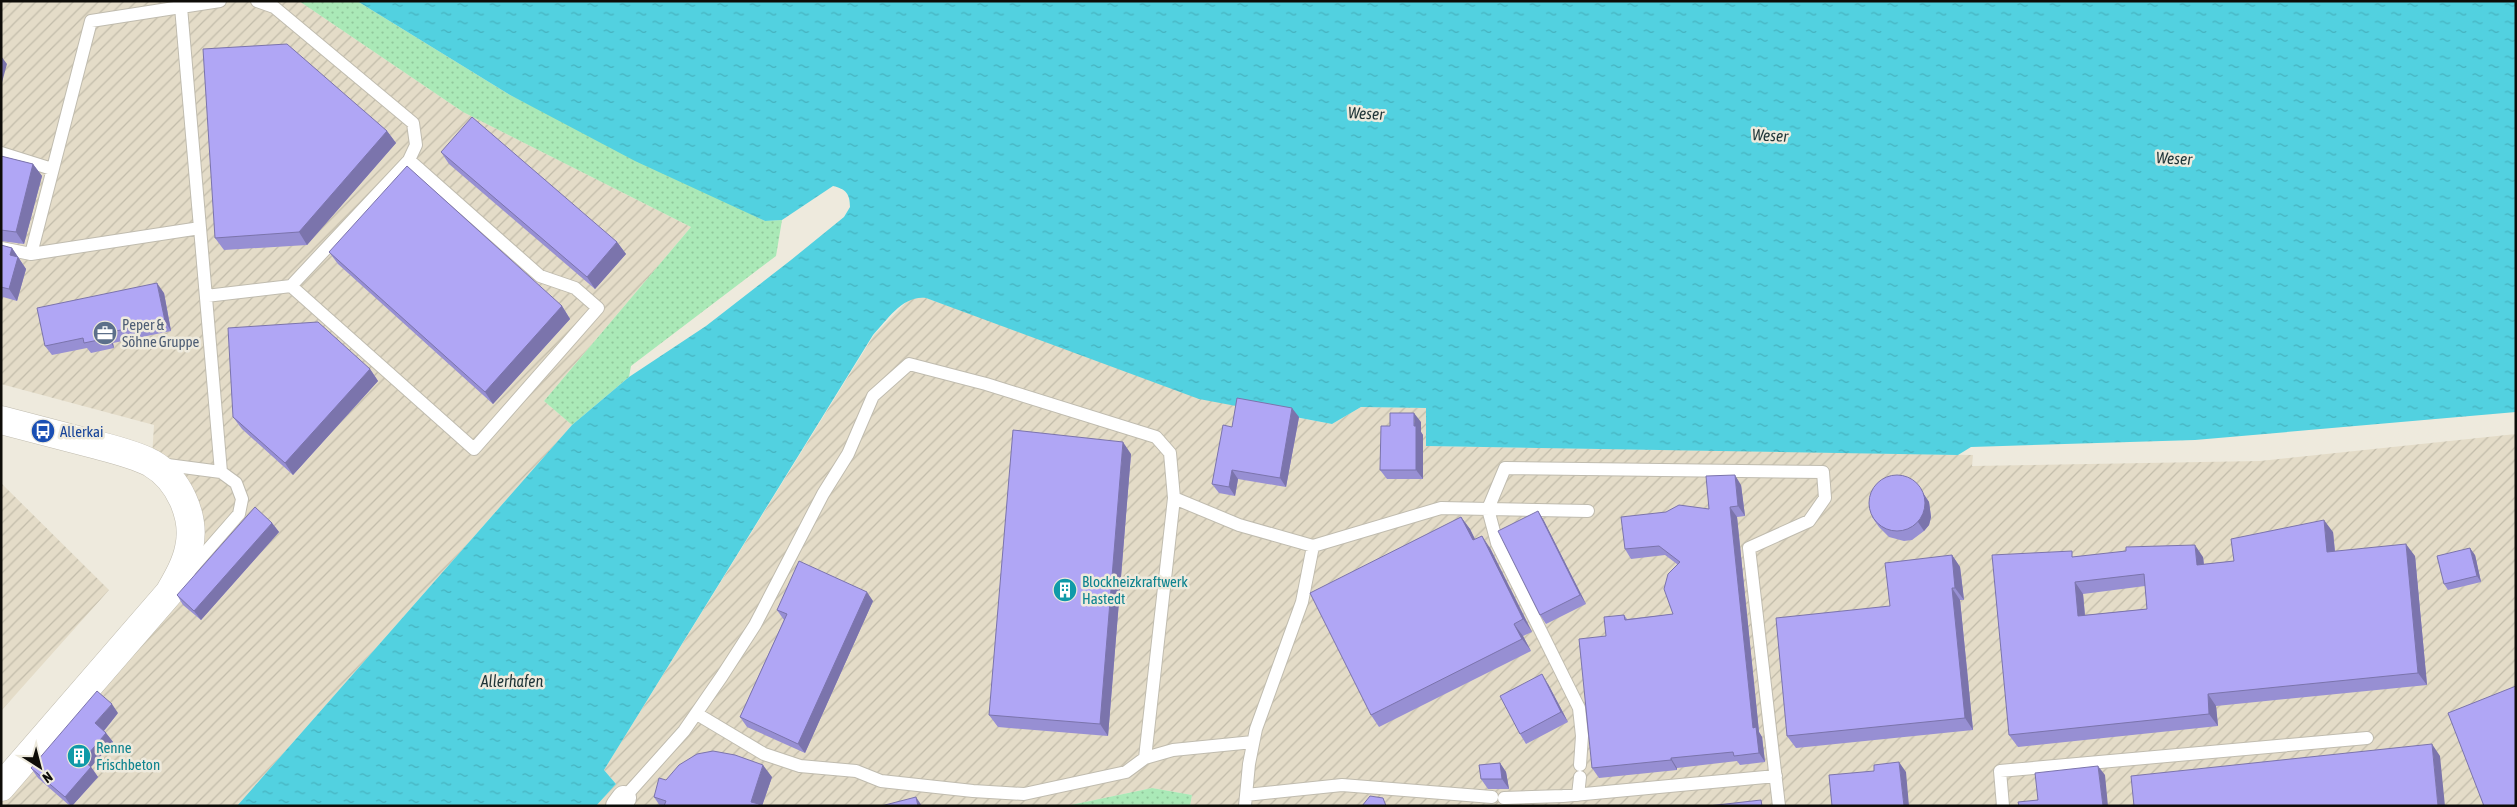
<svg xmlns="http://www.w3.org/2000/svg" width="2517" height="807" viewBox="0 0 2517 807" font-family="'Asap Condensed',sans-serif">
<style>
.industrial{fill:url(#industrial-furrows)}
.grass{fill:url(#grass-dots)}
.water{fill:url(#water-ripples)}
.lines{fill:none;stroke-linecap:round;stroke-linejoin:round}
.lane-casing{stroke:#c0bcaf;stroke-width:14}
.street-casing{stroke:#c0bcaf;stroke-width:26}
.secondary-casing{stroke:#c0bcaf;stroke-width:29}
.lane{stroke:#fff;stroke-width:12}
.street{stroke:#fff;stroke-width:24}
.secondary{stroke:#fff;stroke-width:28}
.wall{fill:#978fd3;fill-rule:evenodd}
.shaded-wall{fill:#7b74ac}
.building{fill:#b0a6f5;stroke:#7b74ac;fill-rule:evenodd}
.labels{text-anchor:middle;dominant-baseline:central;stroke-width:5;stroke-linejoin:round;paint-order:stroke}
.service-label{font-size:15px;fill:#4e5e75;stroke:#eeeadd;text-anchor:start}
.transit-label{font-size:15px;fill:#164399;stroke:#eeeadd;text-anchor:start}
.culture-label{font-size:15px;fill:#0d838f;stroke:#eeeadd;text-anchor:start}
.water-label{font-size:16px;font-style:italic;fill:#1d3336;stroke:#eeeadd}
</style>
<defs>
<pattern id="industrial-furrows" width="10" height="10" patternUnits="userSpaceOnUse" patternTransform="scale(1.25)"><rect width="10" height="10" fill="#e4dcc8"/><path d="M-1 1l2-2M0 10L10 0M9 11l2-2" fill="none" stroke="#c2bcaa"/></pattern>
<pattern id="grass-dots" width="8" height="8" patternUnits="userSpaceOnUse" patternTransform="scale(1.25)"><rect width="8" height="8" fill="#aae9b7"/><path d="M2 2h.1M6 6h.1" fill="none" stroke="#91c79c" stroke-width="1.8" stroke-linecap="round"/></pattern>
<pattern id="water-ripples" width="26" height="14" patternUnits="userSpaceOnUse" patternTransform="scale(1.25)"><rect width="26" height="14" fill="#52d1e0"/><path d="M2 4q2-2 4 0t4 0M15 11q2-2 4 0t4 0" fill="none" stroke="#46b2bf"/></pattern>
</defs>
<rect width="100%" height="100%" fill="#eeeadd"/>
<path class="industrial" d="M1,1h298l164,111 228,115 -147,174 28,24 -335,381h-236v-27l194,-239 -43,-83 2,-32 -153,-41z
M917,297l9,1 318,110 88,16 29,-17 65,1v38l547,9 -1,11 288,-5 256,-27v372h-1326l2,-11 -40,-7 -86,18h-470l20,-22 -12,-14 270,-435 35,-36z
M1,483l108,107 -108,121z"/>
<path class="grass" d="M299,1h58l153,94 255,126 17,-1 -6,36 -145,110 -2,11 -57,48 -28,-24 147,-174 -228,-115z
M1152,788l40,7 -2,11h-124z"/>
<path class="water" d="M357,1h2159v411l-321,28 -224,7 -13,8 -532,-9v-38l-65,-1 -29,17 -133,-25 -273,-101c-23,-3 -38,21 -53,37l-269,435 12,14 -20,22h-359l335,-381 57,-48 77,-51 85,-66 53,-43 6,-10c0,-13 -4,-18 -17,-21l-51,34 -17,1 -130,-60 -125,-66z"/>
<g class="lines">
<g class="lane-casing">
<path id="lane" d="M181,7l39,-6
M1,153l51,16
M1,248l30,6 169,-26 21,244
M31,254l60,-233 90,-14 19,221
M291,286l183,163 124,-141 -23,-20 -35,-12 -131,-116
M206,296l85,-10 118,-126 7,-15 -3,-22 -139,-116 -17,-6
M160,464l61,8 15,11 6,16 -3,15 -48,55
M697,714l67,40 36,12 56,5 25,10 92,10 51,3 102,-22 19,-14 28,-8 80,-8
M1145,758l29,-260
M1580,765l2,-29 -3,-28 -82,-165 -9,-34 17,-41 318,4 2,26 -16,23 -60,27 30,258
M1246,795l96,-10 150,12
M1578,795l2,-18
M624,798l60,-67 38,-55 33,-51 68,-131 25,-40 25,-58 36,-32 77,20 170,53 14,16 4,45 65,27 74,21 128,-38 147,3
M1504,798l59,-2 213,-20
M1245,806l4,-42 7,-35 46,-127 11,-56
M2003,806l-3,-35 367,-33"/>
</g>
<g class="street-casing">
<path id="street" d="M618,806l6,-8"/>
</g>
<g class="secondary-casing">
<path id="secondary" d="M1,420c31,8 62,16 92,24 19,5 41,10 58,19 28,16 45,54 38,85 -3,16 -12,31 -20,45l-168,194"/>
</g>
<use href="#lane" class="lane"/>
<use href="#street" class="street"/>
<use href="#secondary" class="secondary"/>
</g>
<path class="wall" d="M387,131l9,12 -89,102 -83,5 -9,-12z
M441,152l176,90 9,12 -31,35 -146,-125z
M1,156l32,8 9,12 -18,68 -23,-3z
M1,245l11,3 14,21 -9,32 -14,-4 -2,6z
M329,252l233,54 8,13 -77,85 -155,-140z
M164,293l7,38 -58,12 1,5 -23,5 -4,-5 -35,7 -7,-9z
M370,369l8,12 -85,94 -51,-46 -9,-12z
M1299,417l-13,70 -48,-8 -3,17 -16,-3 -7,-9 20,-57z
M1421,422v10l2,3v44h-36l-7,-9 10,-44z
M1131,454l-23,282 -110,-9 -9,-12z
M1741,485l4,31 -8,1 22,215 3,5 3,25 -25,3 -3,-4 -60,7v2l-78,8 -7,-10 14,-132 18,-21 3,4 46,-5 4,-50 -12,-9 -34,4 -6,-10 84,-40z
M1923,493l6,9 2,15 -2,8 -5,6 -12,9 -8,1 -15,-4 -10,-10 -7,-10z
M1538,511l6,10 42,83 -40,20 -6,-9z
M1461,517l9,12 5,10 15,9 42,84 -9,4 8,15 -152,76 -8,-12z
M272,523l7,9 -78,88 -18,-15 -6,-10z
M2333,532l2,19 80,5 12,129 -211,21 2,20 -200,21 -9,-12 67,-179 127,1 1,7 30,-3zM2145,586l2,23 -62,6 -2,-21z
M1952,555l8,12 4,33h-4l13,130 -177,18 -9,-12 103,-130z
M2475,555l6,27 -33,8 -4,-6z
M873,601l-68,152 -58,-26 -7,-10 44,-97 -7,-10z
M1548,684l20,38 -42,22 -6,-10z
M118,713l-14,18 2,2 7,9 -22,25 7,10 -26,29h-2l-32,-28 -7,-10z
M1500,763l6,9 3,17h-21l-7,-10z
M772,777l-10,29h-102l-6,-9 12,-17z"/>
<path class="shaded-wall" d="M1,56l6,8 -6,22z
M387,131l9,12 -89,102 -8,-13z
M33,164l9,12 -18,68 -8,-12z
M617,242l9,12 -31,35 -8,-12z
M12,248l14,21 -9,32 -8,-12 1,-34z
M157,283l7,10 7,38 -6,-10z
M562,306l8,13 -77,85 -8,-12z
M106,333l7,10 1,5 -6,-10z
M370,369l8,12 -85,94 -8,-12z
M1292,408l7,9 -13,70 -6,-9z
M1414,413l7,9v10l2,3v44l-7,-9z
M1123,442l8,12 -23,282 -8,-12z
M1232,470l6,9 -3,17 -6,-9z
M1735,475l6,10 4,31 -7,-10z
M1923,493l6,9 2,15 -2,8 -5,6 -6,-9z
M1730,507l7,10 22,215 3,5 3,25 -6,-9 -6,-25z
M1538,511l6,10 42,83 -6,-9z
M1461,517l9,12 11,23 -8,-12z
M2324,520l9,12 3,32 -9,-12z
M272,523l7,9 -78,88 -7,-9z
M1482,536l8,12 42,84 -9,-13z
M2406,544l9,12 12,129 -9,-12z
M2195,545l8,12 2,20 -8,-12z
M2470,548l5,7 6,27 -4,-6z
M1952,555l8,12 4,33 -9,-12z
M2075,582l8,12 3,34 -8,-12z
M1952,588l8,12 13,130 -8,-12z
M867,592l6,9 -68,152 -7,-9z
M1514,624l9,12 8,15 -9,-12z
M1542,674l6,10 20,38 -7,-10z
M2208,694l8,12 2,20 -9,-12z
M112,704l6,9 -16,20 -7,-10z
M106,733l7,9 -24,27 -6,-9z
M2432,744l8,12 5,50h-7z
M1671,758l6,10v2l-6,-10z
M1899,762l7,10 3,34h-5z
M1500,763l6,9 3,17 -7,-10z
M763,765l9,12 -10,29h-8l-3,-4z
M2098,766l7,9 3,31h-5z
M91,767l7,10 -26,29h-1l-6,-9z
M916,797l6,9h-4z"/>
<path class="building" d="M287,44l100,87 -88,101 -84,6 -12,-189z
M472,117l145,125 -30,35 -146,-125z
M1,156l32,8 -17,68 -15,-2z
M407,166l155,140 -77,86 -156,-140z
M1,245l11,3 -2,7 8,2 -9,32 -8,-2z
M157,283l8,38 -59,12 2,5 -24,5 -1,-5 -38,8 -8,-38z
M318,322l52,47 -85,94 -52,-46 -5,-89z
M1237,398l55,10 -12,70 -48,-8 -3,17 -17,-3 11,-59 9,2z
M1390,413h24v13h2v44h-36l1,-44h9z
M1013,430l110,12 -23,282 -111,-9z
M1735,475l3,31 -8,1 23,221 3,-1 3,26 -25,3 -1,-4 -62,6v2l-79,8 -13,-129 27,-3 -2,-19 20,-2 1,5 48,-6 -9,-25 4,-15 12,-12 -21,-16 -34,3 -4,-32 45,-5 13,-7 30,4 -3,-33z
M1869 503a28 28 0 1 1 56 0a28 28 0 1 1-56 0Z
M255,507l17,16 -78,88 -17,-16z
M1538,511l42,84 -40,20 -42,-84z
M1461,517l12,23 9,-4 41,83 -9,5 8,15 -151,76 -61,-122z
M2324,520l3,32 79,-8 12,129 -210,21 1,20 -200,21 -17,-180 80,-4v6l54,-6v-4l69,-2 2,20 37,-4 -3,-22zM2144,574l3,35 -69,7 -3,-34z
M2470,548l7,28 -33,8 -7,-28z
M1952,555l3,33h-3l13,130 -178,18 -11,-118 114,-12 -5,-43z
M799,561l68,31 -69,152 -58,-27 47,-103 -10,-4z
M1542,674l19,38 -41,22 -20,-38z
M2516,686v120h-32l-36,-93z
M97,691l15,13 -17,19 11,10 -23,27 8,7 -26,30 -34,-29z
M2432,744l6,62h-304l-3,-30z
M713,751l22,4 28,10 -12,37 8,2v2h-95l2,-5 -12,-4 5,-19 7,2 13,-15 18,-11z
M1899,762l5,44h-72l-3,-31 45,-4v-6z
M1500,763l2,16h-21l-2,-14z
M2098,766l5,40h-84l-1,-4 20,-2 -3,-27z
M1370,796l13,2 3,8h-24z
M916,797l2,9h-37z
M1761,800l1,6h-54z"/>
<defs>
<g id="office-disc" transform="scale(1.25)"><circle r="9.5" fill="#5c6f8a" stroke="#eeeadd"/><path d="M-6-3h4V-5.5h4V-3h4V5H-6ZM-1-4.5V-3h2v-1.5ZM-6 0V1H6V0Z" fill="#fff"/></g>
<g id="bus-disc" transform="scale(1.25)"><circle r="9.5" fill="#1a4fb4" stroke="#eeeadd"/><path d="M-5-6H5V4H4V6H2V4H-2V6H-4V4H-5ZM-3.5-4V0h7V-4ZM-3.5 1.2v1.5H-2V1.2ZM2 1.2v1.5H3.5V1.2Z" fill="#fff"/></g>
<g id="building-disc" transform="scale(1.25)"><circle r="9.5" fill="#0f9aa8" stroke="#eeeadd"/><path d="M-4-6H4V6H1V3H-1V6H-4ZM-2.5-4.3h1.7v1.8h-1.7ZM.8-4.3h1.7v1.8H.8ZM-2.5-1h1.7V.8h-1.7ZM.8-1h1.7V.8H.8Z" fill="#fff"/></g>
</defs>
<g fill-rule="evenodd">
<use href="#office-disc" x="105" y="333"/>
<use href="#bus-disc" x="43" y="431"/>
<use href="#building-disc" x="1065" y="590"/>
<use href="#building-disc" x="79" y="756"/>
</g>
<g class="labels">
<g class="service-label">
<text x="122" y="324">Peper &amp;<tspan x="122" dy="17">Söhne Gruppe</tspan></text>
</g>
<g class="transit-label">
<text x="60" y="431">Allerkai</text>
</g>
<g class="culture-label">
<text x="1082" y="581">Blockheizkraftwerk<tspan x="1082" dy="17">Hastedt</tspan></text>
<text x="96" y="747">Renne<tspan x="96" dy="17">Frischbeton</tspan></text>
</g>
<g class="water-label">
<text transform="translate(1366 113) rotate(3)">Weser</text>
<text transform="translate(1770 135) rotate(3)">Weser</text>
<text transform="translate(2174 158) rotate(3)">Weser</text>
<text x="512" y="681">Allerhafen</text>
</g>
</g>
<rect width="2517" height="807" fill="none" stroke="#0e0c08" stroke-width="5"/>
<g transform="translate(40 767) rotate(144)" stroke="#eeeadd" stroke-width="4" paint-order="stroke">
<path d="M0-4L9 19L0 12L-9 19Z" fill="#0e0c08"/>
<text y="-8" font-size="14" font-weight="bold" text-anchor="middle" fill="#0e0c08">N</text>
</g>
</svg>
